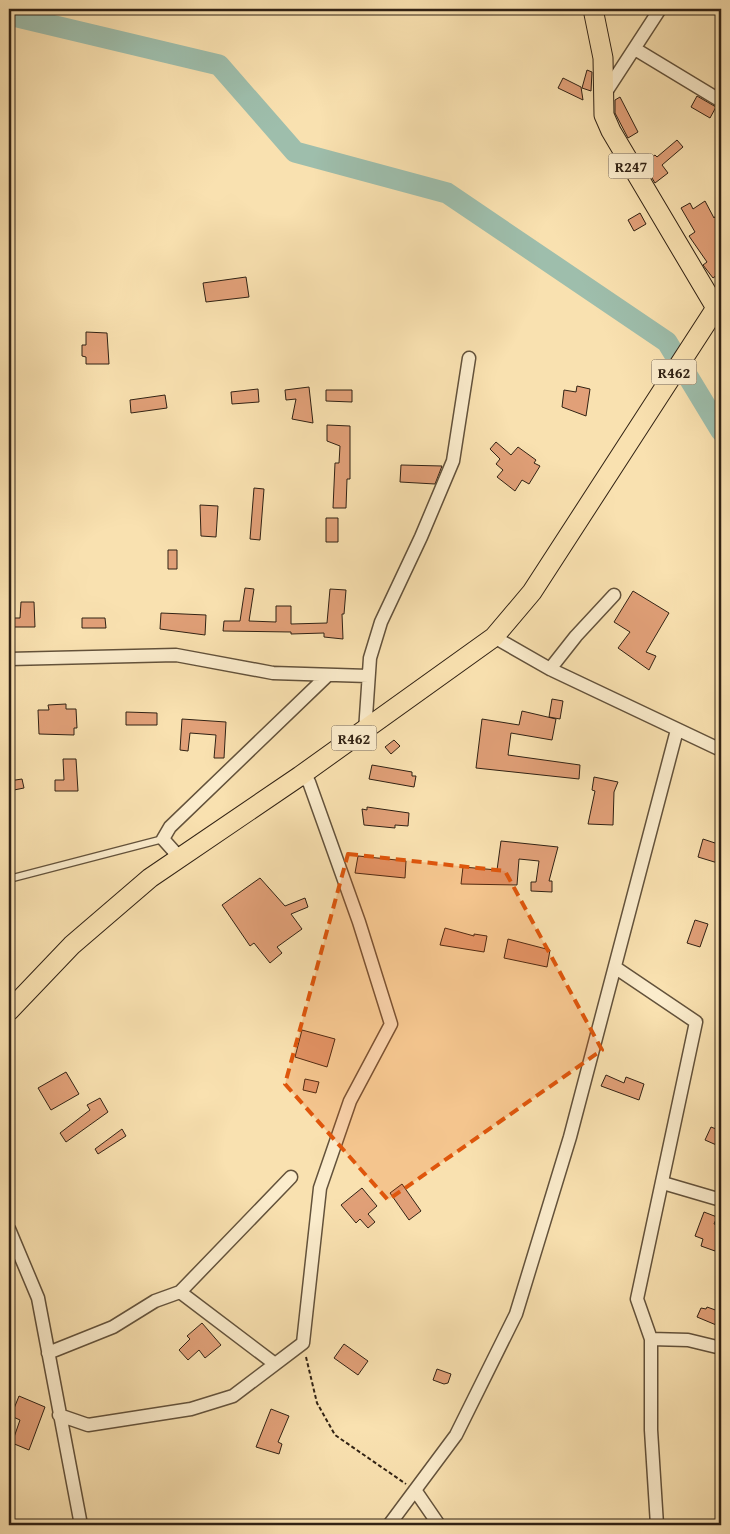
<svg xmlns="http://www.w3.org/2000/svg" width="730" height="1534" viewBox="0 0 730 1534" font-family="'Gentium Book Plus',serif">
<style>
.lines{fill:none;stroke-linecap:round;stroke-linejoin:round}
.river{stroke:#9ebeac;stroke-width:21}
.building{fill:#e1a078;stroke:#312214}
.lane-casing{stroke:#63523b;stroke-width:9}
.street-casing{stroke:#63523b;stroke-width:15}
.primary-casing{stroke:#312214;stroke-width:21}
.path{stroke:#312214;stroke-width:2;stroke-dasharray:4 2.5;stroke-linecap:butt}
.lane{stroke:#fbeccc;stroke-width:6}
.street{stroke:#fbeccc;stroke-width:12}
.primary{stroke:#f9e1b0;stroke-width:19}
.marked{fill:#df560c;fill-opacity:0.2;stroke:#df560c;stroke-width:4;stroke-dasharray:10 6;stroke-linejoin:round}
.labels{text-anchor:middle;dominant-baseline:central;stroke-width:4.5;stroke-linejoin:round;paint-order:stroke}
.shield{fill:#fbeccc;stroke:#6e5f4b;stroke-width:1}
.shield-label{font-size:15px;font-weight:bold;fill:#312214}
</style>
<rect width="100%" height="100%" fill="#f9e1b0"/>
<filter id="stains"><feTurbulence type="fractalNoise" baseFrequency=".004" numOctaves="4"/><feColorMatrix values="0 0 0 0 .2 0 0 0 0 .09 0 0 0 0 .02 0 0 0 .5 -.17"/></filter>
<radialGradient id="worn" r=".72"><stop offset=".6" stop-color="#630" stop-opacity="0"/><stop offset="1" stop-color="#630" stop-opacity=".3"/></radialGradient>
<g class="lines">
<path class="river" d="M9,15l210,50 76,87 152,41 220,149 54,89"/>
</g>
<path class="building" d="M587,70l5,2 -1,19 -9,-3z
M563,78l18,9 2,13 -25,-12z
M697,96l19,11 -6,11 -19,-11z
M620,97l18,35 -10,6 -13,-25v-13z
M677,140l6,7 -21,18 6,8 -13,10 -12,-20 12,-8 2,2z
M705,201l9,17 7,-9v63l-8,6 -10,-13 4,-3 -18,-26 6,-4 -14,-24 9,-5 3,6z
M640,213l6,11 -12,7 -6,-11z
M246,277l3,20 -43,5 -3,-19z
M86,332l21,1 2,31h-23v-7l-4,-1v-11h4z
M577,386l13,3 -4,27 -24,-9 2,-17 12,2z
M309,387l4,36 -21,-4 4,-20 -10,1 -1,-10z
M258,389l1,13 -27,2 -1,-12z
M326,390h26v12l-26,-1z
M165,395l2,13 -36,5 -1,-13z
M327,425l23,1v53h-3l-1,29h-13l2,-45h4l1,-17 -13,-5z
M496,442l15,13 7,-8 18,13 -2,3 6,3 -11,18 -7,-4 -7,11 -18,-14 6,-7 -7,-6 4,-5 -10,-10z
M401,465l41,1 -7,18 -35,-2z
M254,488l10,1 -4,51 -10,-1z
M200,505l18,1 -2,31 -15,-1z
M326,518h12v24h-12z
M168,550h9v19h-9z
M245,588l9,1 -5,32 27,1v-16h15v18l36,-1 3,-34 16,1 -2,24h-2l1,25 -19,-2v-4l-33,1v-2l-68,-1 1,-10h16z
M633,591l36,22 -23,39 10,4 -7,14 -31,-22 12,-16 -16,-10z
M21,602h13l1,25h-26v-9h11z
M161,613l45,2 -1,20 -45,-6z
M82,618h23l1,10h-24z
M552,699l11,2 -3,18 -11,-2z
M66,704v5h10l1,19h-3v7l-35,-1 -1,-24h11l-1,-5z
M522,711l34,8 -4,21 -41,-7 -3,22 72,10 -1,14 -103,-11 6,-49 37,6z
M126,712l31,1v12h-31z
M182,719l44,3 -2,36h-10l2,-23 -26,-2 -2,18 -8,-1z
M394,740l6,6 -9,8 -6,-7z
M63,759h13l2,32h-23v-11h9z
M372,765l40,7v4h4l-2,11 -45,-8z
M594,777l24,5 -4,10 -1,33 -25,-1 7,-33 -3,-1z
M22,779l2,9 -15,3v-10z
M367,807l42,6 -1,13 -13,-1v3l-31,-3 -2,-16 5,1z
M703,839l18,6v19l-23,-7z
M501,841l57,6 -9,34h3v11l-21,-1v-9h5l3,-21 -20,-2 -2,26 -56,-1 2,-17 34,3z
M358,856l48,5 -1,17 -50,-5z
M260,878l25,28 20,-8 3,9 -17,7 11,15 -25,18 5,6 -12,10 -16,-20 -4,3 -28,-41z
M695,920l13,4 -8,23 -13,-4z
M445,928l29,8v-2l13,2 -3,16 -44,-7z
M508,939l42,11 -3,17 -43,-9z
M302,1030l33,9 -8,28 -32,-10z
M66,1072l13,22 -28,16 -13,-22z
M606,1075l18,8 2,-6 18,7 -5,16 -38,-14z
M305,1079l14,3 -3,11 -13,-3z
M100,1098l8,14 -42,30 -6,-9 30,-23 -3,-5z
M711,1127l10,4v16l-16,-7z
M122,1129l4,7 -28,18 -3,-5z
M402,1184l19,27 -12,9 -19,-27z
M362,1188l15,18 -9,8 7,8 -7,6 -8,-9 -4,4 -15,-18z
M704,1212l13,5 -3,7 7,2v8l-6,17 -14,-5 2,-7 -8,-3z
M707,1307l14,5v15l-24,-10 4,-9 5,1z
M202,1323l19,22 -16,13 -6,-8 -11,10 -9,-10 11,-11 -3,-3z
M344,1344l24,17 -10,14 -24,-17z
M437,1369l14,5 -3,9 -4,1 -11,-4z
M19,1396l26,11 -16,43 -17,-7 8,-23 -9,-4z
M271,1409l18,7 -11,26 4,2 -3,10 -23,-7z"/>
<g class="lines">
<g class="lane-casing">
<path id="lane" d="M9,879l154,-40"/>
</g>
<g class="street-casing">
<path id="street" d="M635,49l86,52
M604,95l56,-86
M494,637l56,32 171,81
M9,659l167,-4 97,18 95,3
M550,669l26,-33 38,-41
M365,731l5,-73 11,-36 40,-85 32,-76 16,-103
M180,858l-17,-19 7,-12 158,-152
M616,968l80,54 -59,277 14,40v91l6,95
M663,1183l58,17
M9,1229l29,69 43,227
M180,1292l95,72
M651,1339l37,1 33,8
M48,1353l65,-26 42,-26 25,-9 111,-115
M59,1415l29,10 103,-16 42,-13 70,-53 17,-155 30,-87 41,-77 -32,-102 -50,-140 -9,-6
M415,1490l24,35
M389,1525l67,-90 60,-121 54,-177 107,-407"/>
</g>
<g class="primary-casing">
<path id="primary" d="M9,1011l63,-66 78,-67 150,-102 194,-139 38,-45 184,-284 -105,-177 -7,-16 -1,-57 -10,-49"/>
</g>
<path class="path" d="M306,1357l11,46 18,32 71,49"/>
<use href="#lane" class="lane"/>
<use href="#street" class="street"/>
<use href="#primary" class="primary"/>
</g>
<path class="marked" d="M348,854l157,17 97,179 -214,150 -103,-116z"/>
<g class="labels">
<g class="shield">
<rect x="608.5" y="153.5" width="45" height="25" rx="4"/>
<rect x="651.5" y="359.5" width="45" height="25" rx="4"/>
<rect x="331.5" y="725.5" width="45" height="25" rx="4"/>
</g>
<g class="shield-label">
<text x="631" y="166">R247</text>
<text x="674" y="372">R462</text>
<text x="354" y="738">R462</text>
</g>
</g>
<rect width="730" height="1534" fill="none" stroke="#f9e1b0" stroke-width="30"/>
<rect x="10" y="10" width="710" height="1514" fill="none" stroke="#312214" stroke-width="2.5"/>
<rect x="15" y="15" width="700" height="1504" fill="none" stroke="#312214"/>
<rect width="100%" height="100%" filter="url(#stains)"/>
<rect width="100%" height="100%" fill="url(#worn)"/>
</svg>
